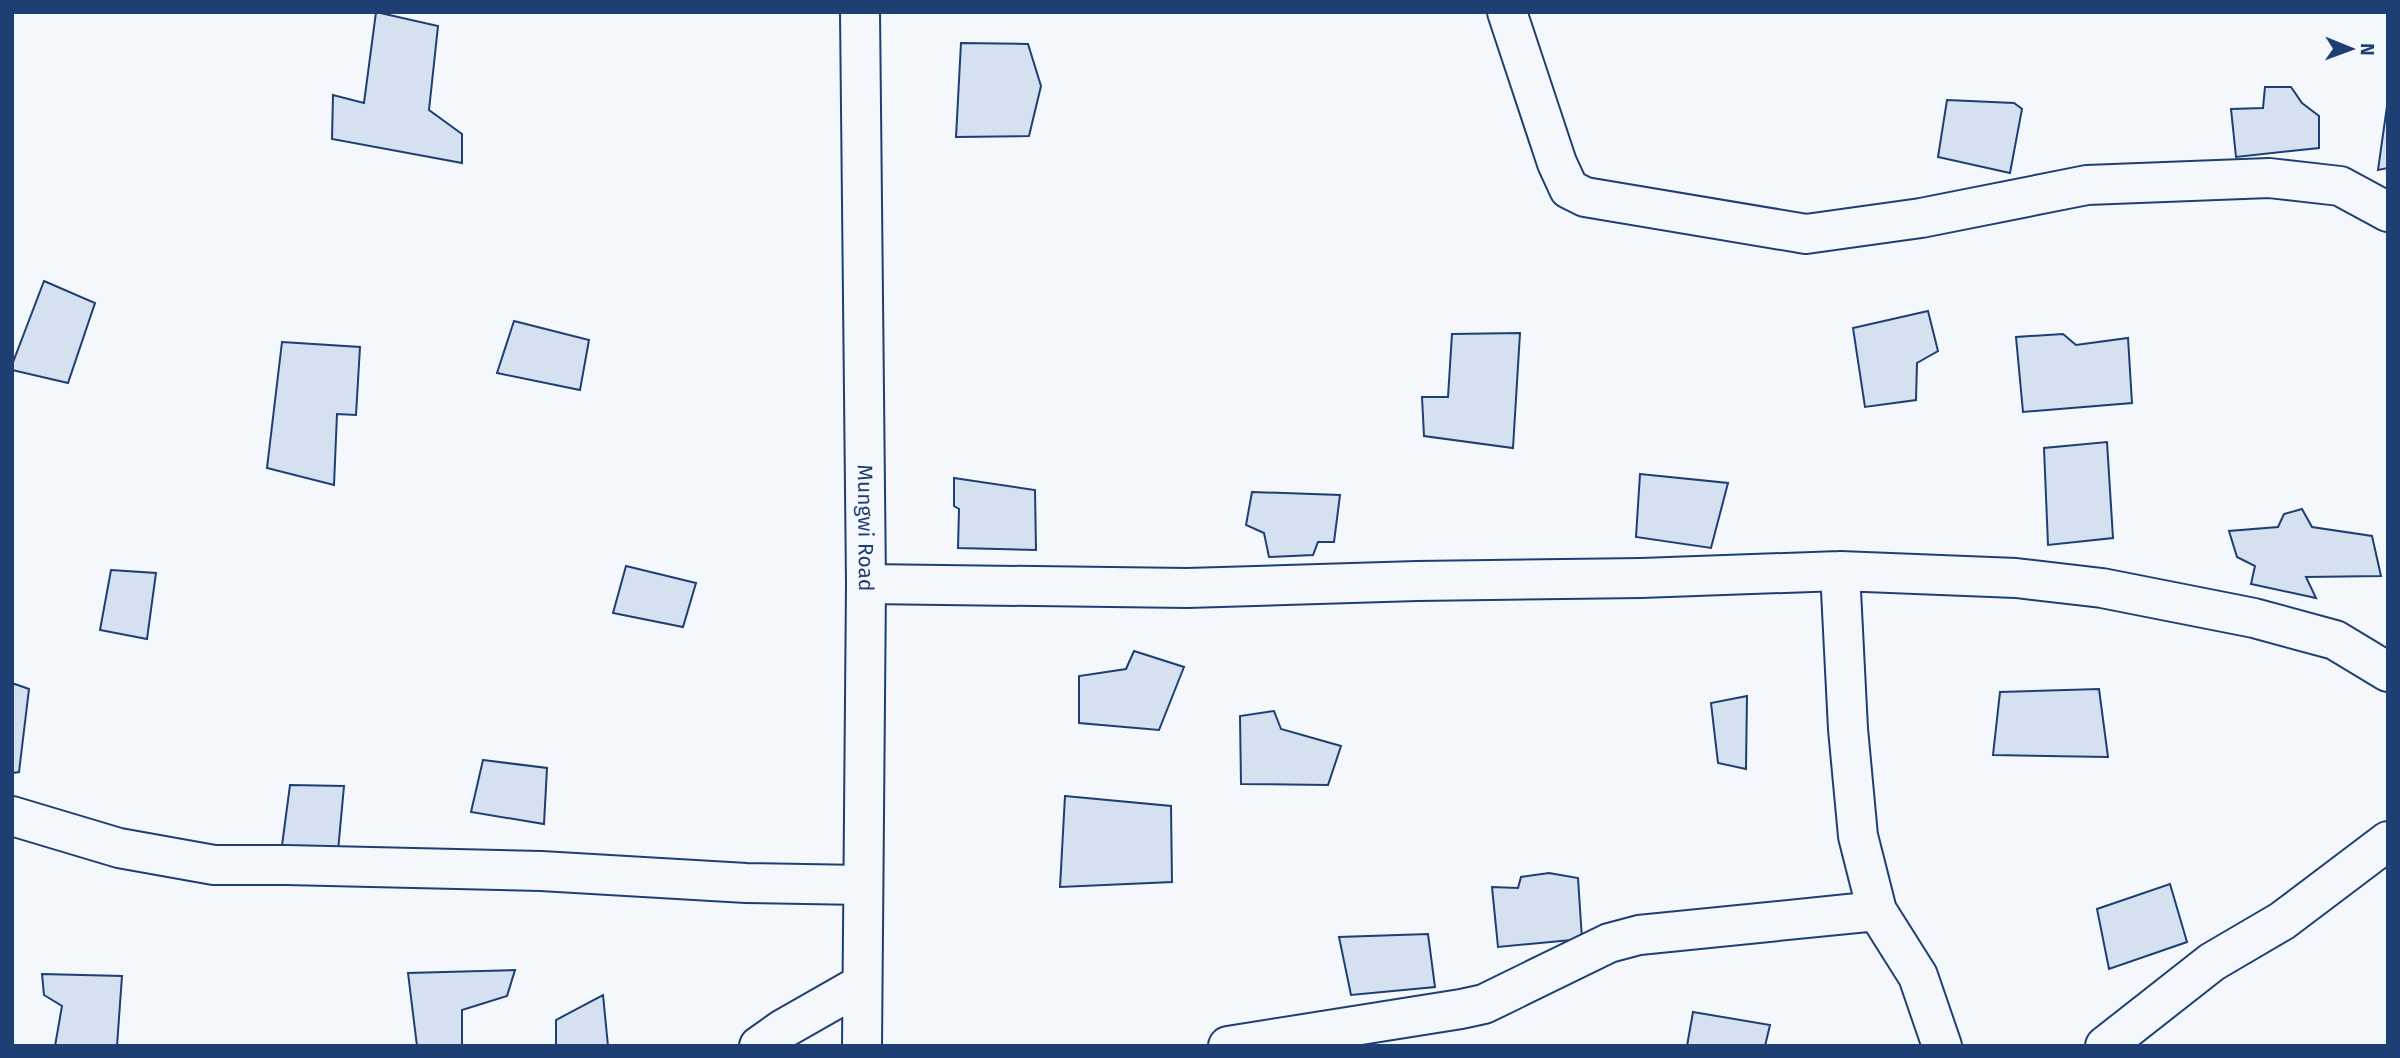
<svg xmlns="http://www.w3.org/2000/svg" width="2400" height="1058" viewBox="0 0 2400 1058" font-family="'Fira Sans',sans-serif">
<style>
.building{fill:#d5e0f0;stroke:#1d3f73;stroke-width:2}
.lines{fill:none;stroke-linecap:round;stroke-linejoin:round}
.minor-casing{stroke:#1d3f73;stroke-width:42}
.major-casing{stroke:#1d3f73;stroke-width:42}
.minor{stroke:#f4f7fb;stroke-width:38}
.major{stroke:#f4f7fb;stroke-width:38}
.labels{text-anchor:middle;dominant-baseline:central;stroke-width:5;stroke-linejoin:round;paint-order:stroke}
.street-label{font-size:21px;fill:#1d3f73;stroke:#f4f7fb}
</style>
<rect width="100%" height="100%" fill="#f4f7fb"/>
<path class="building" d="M376,12l62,14 -9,84 33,24v29l-130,-24 1,-44 31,8z
M961,43l67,1 13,42 -12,50 -73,1z
M2265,87h26l11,16 17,13v32l-83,9 -5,-48 32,-1z
M2388,99v69l-10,2z
M1947,100l67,3 8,6 -12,64 -72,-16z
M44,281l51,22 -27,80 -56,-13v-5z
M1928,311l10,40 -21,12 -1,37 -51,7 -12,-79z
M514,321l75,19 -9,50 -83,-17z
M1520,333l-7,115 -89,-12 -2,-39h26l4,-63z
M2063,334l13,11 52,-7 4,65 -109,9 -7,-75z
M282,342l78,5 -4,68 -19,-1 -3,71 -67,-17z
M2107,442l6,96 -65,7 -4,-97z
M1640,474l88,9 -17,65 -75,-11z
M954,478l81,12 1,60 -78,-2 1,-39 -5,-3z
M1252,492l88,3 -6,47h-16l-5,13 -44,2 -5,-24 -18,-8z
M2302,509l10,18 60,9 9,40 -75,1 10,21 -65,-14 4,-18 -18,-9 -8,-26 49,-4 6,-13z
M626,566l70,17 -13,44 -70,-14z
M111,570l45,3 -9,66 -47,-9z
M1134,651l50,16 -25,63 -80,-7v-47l47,-7z
M12,683l17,6 -10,83 -7,1z
M2099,689l9,68 -115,-2 7,-63z
M1747,696l-1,73 -28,-6 -7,-60z
M1274,711l7,18 60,17 -13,39 -87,-1 -1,-68z
M483,760l64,8 -3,56 -73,-12z
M290,785l54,1 -6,65 -57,2z
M1065,796l106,10 1,76 -112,5z
M1549,873l29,5 4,61 -84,8 -6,-60 26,1 3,-11z
M2170,884l17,58 -78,27 -12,-60z
M1428,934l7,53 -84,8 -12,-58z
M515,970l-8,26 -45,14v36h-45l-9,-73z
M42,974l80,2 -5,70h-62l7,-40 -18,-11z
M603,995l5,51h-54l2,-2v-24z
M1693,1012l77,13 -5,21h-78z"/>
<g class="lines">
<g class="minor-casing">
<path id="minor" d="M1507,12l50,151 12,26 16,8 221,37 115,-16 166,-33 182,-7 71,8 48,26
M1840,571l8,158 10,107 19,75 41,65 24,70
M866,584l321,4 230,-7 224,-3 199,-7 176,7 86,10 152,30 81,22 53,32
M12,816l107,32 95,17h72l255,6 205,12 116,2
M759,1046l24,-17 79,-45
M1228,1046l233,-37 23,-5 125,-61 30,-8 238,-24
M2105,1046l107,-84 70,-41 106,-80"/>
</g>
<g class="major-casing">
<g id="major">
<path id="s1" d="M860,12l6,572 -4,462"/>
</g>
</g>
<use href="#minor" class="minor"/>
<use href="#major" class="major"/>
</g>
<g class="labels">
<g class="street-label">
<text stroke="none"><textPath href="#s1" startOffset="516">Mungwi Road</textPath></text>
</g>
</g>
<rect width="2400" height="1058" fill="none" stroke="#1d3f73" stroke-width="28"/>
<g transform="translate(2351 49) rotate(91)" stroke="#f4f7fb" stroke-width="5" paint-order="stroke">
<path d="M0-5L12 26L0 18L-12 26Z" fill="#1d3f73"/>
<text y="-10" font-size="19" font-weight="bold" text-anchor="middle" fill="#1d3f73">N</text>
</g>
</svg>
